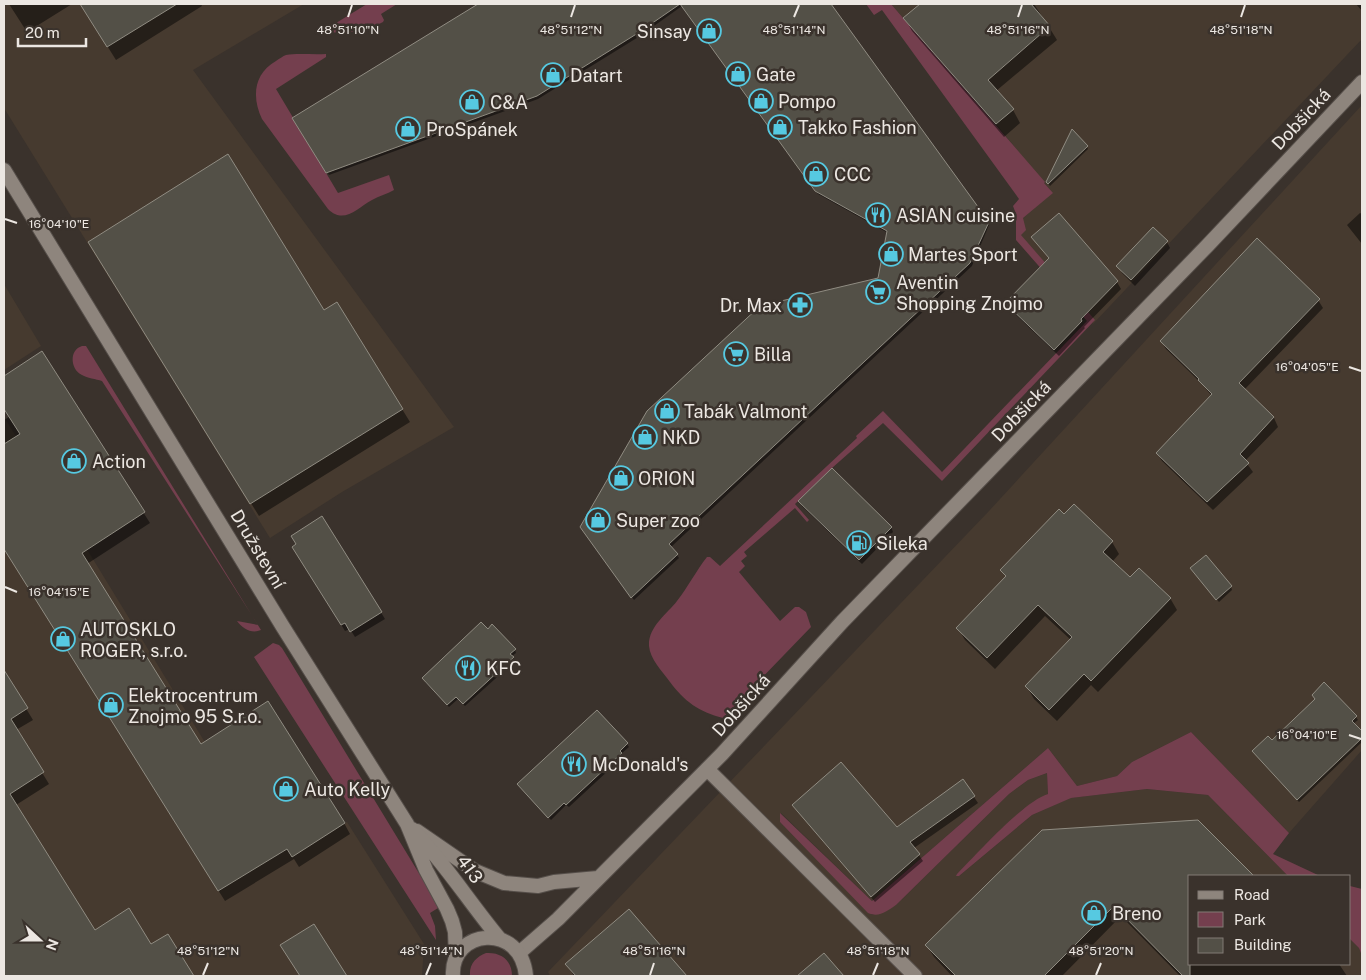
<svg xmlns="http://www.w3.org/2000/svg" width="1366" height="980" viewBox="0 0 1366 980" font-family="'Public Sans',sans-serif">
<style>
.built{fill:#463a2f}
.green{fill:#743f4e}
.shadow{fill:#0007}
.building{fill:#535047;stroke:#908c82}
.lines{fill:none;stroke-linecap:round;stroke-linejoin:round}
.minor-casing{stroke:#564f4a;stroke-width:16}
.secondary-casing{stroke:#564f4a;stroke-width:16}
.minor{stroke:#8e857d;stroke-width:14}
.secondary{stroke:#8e857d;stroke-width:14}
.ticks{fill:none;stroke:#ece7e2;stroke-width:2}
.labels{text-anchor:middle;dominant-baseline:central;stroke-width:5;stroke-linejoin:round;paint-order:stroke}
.poi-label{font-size:18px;fill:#ece7e2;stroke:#3a322c;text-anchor:start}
.street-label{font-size:18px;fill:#ece7e2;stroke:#3a322c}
.ticks-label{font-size:12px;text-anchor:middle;fill:#ece7e2;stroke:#3a322c;stroke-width:5;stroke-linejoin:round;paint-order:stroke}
</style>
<rect width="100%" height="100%" fill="#3a322c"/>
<path class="built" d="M4,4h300l-111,66 261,357 -112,65 -72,46 -266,-430z
M891,4h471v35l-270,286 2,-5 -74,-85 3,-17 29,-25 -56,-69z
M1362,105v645l-73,83 -98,-101 -59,30 -15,14 -40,10 -29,-38 -176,153 -91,-88 -1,9 92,93 24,-10 113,-111 19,-14 19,-7 1,21 -25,15 -66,65v2h2l73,-61 38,-17 77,-9 61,6 80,81h-98v88h160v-25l9,9 3,8v20h-812l-2,-4 441,-461z
M4,284l37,62 -37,24z
M4,417l84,134 129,211 10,-6 65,100 55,-34 77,122 -2,32h-418z"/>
<path class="green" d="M367,4h30l-16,10 3,6 -1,2 -18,9 -42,2v-2z
M866,4h25l154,178 -1,1 9,10 -30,25 3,12 -5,5 74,85 -153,161 -59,-58 -51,45 -37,36 14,16 -2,2 -12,-14 -51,44 3,4 -6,5 4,5 -6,6 41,49 15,-14h4l7,5 5,15 -88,91c-24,-6 -39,-17 -53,-36 -8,-11 -20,-23 -21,-36 -1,-19 18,-32 28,-45 11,-14 19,-30 30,-44h3l10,9 137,-128 -1,-2 27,-25 59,61 145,-151 -71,-81v-26l-3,-8 6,-7 -137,-189 -8,5z
M326,54v3l-50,32 62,104 51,-18 5,15c-7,4 -15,6 -22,10 -15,8 -28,25 -44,9l-66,-90c-10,-21 -9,-45 14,-58 3,-2 7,-5 10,-6 12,-2 27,0 40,-1z
M82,346h4l175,284c-9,4 -18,-1 -24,-9l21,4 -156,-244c-6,-2 -15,-3 -20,-6 -12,-6 -13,-25 0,-29z
M273,643l6,2 3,3 152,250 4,10 -8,5 5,13 1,14 -182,-283z
M1191,732l98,101 -16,21 47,22h-32l-80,-81 -61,-6 -76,9 -39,17 -73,61h-3l1,-2c20,-20 67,-73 91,-80l-1,-21 -19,7 -19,14 -113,111c-9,6 -17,13 -28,8l-88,-91v-9l92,88 176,-153 29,38 40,-10 15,-14z
M1350,886l12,3v67l-3,-8 -9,-9z
M486,953c16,-1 26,8 26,23h-42c-1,-12 6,-19 16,-23z"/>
<path class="shadow" d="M9,4h63l-45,28z
M81,4h120l1,2 -86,54z
M481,4h348l160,221 -17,41 -301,281 8,11 -45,42 -51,-70 296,-251 9,-46 -70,-39 -136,-188 -42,30 -102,63 -209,76 -35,-57z
M921,4h113l15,23 8,13 -61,51 17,19 7,13 -16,14 -92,-106 -7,-13z
M1356,4h6v7z
M1087,147l1,2 -38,37 -3,-4z
M1360,213l2,1v30l-15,-19z
M1059,215l58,67 4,7 -37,38 1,1 -26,28 -48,-46 -4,-6 43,-45 -17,-22z
M1167,242l3,6 -35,38 -13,-13 -4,-7z
M97,255l227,56 78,98 8,13 -151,94z
M1318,300l5,8 -79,82 30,28 4,9 -33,34 8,11 -40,38 -51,-49 -5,-8 55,-57 -11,-13 -35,-34 -5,-8z
M42,353l108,170 -63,41 114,181 143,78 6,11 -51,33 -5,-8 -69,42 -221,-353v-128l5,-3 -5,-9v-31z
M800,502l91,25 2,5 -31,32 -60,-58z
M1064,516l48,26 7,12 -7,8 18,17 40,19 7,12 -79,82 -7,-7 -34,36 -23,-22 -7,-12 44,-47 -26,-24 -50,53 -30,-29 -7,-12 48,-51 -4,-7z
M322,518l63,101 -30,18 -5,-8 -5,2 -51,-84z
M1193,571l38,16 1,3 -13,12z
M515,650l1,3 -4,3 3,5 -50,45 -7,-7 -9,8 -24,-25z
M4,672l29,48 -17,10 33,54 -33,21 78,127 57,14 16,-10 25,40h-188z
M1356,717l2,3 -5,4 9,9v9l-63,60 -44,-48 17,-12z
M627,744l2,3 -8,7 2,3 -54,50 -3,-2 -15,15 -33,-35z
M963,781l15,22 -64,45 9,13 -48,41 -82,-97 103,23z
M1198,821l54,55h-62v88h149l8,12h-167l-59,-60 -59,60h-110l-18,-19 -7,-11z
M629,911l56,65h-111l-7,-12z"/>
<path class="building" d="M80,4h97l-70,43z
M478,4h353l158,218 -19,41 -301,281 9,10 -47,44 -51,-71 67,-116 113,-105 118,-28 9,-47 -72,-40 -135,-187 -42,29 -101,63 -211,77 -34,-55z
M920,4h111l19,22 -62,54 26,29 -18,15 -93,-106z
M1072,129l16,17 -40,38 -2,-2z
M228,154l96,156 13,-8 66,107 -153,95 -162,-262z
M1059,213l59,68 -37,38 1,2 -28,29 -49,-47 44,-45 -18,-21z
M1153,227l15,14 -37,39 -15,-14z
M1257,238l63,61 -81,84 35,34 -34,37 9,9 -42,39 -51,-49 56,-59 -14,-14 1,-1 -39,-38z
M42,351l103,161 -63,41 119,191 67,-43 77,122 -53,34 -5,-8 -69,42 -214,-342v-105l16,-10 -16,-25v-33z
M832,468l60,59 -33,33 -61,-59z
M1074,504l39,37 -10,11 27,25 9,-9 32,30 -80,83 -7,-7 -35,36 -24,-24 47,-49 -34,-32 -51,53 -31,-30 50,-52 -6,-6 59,-61 5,5z
M322,516l60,96 -32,20 -5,-9 -4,2 -49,-78 4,-3 -5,-8z
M1206,555l26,31 -16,14 -26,-32z
M481,622l7,7 4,-5 24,25 -6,5 4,3 -51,47 -7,-7 -9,8 -25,-27z
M4,670l24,38 -17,11 33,53 -34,22 85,136 34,-22 22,36 17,-10 26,42h-190z
M1324,682l33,34 -5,5 10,10v7l-65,62 -45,-49 16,-15 4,4 43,-41 -3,-4z
M597,710l31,33 -8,8 2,2 -56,52 -2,-2 -16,15 -31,-34z
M841,762l56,65 66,-48 12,17 -65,46 10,12 -49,43 -79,-92z
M1198,820l56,56h-64v100h-7l-69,-70 -70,70h-88l-31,-31 117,-115z
M629,909l58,67h-111l-11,-12z
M314,924l33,52h-47l-20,-31z
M824,953l20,23h-47z"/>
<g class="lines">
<g class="minor-casing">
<path id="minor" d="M707,769l208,207
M417,831l58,40 29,12 34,3 16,-4 44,-4
M519,953l39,-34 164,-165 120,-132 366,-377 154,-163"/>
</g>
<g class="secondary-casing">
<path id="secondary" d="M4,170l279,457 124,197 19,46 21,39 5,12 3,11 1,26
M412,829c33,34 57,73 87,109
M453,976c-3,-47 68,-55 73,0"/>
</g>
<use href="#minor" class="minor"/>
<use href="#secondary" class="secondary"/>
</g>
<path class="ticks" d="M348,17l4,-12M571,17l4,-12M794,17l5,-12M1018,17l4,-12M1241,17l4,-12M5,219l12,4M1349,367l12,4M5,587l12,5M1349,735l12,4M203,975l5,-12M426,975l5,-12M650,975l4,-12M873,975l5,-12M1096,975l5,-12"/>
<defs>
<g id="shop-ring" transform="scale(1.25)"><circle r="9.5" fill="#3a322c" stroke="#56c9e1" stroke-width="1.5"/><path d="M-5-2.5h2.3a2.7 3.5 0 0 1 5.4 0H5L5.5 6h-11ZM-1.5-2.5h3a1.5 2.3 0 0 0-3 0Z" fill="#56c9e1"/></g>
<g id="restaurant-ring" transform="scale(1.25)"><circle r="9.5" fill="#3a322c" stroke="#56c9e1" stroke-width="1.5"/><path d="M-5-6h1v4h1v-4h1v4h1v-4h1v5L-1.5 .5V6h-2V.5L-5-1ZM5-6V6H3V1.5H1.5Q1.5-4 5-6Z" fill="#56c9e1"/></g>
<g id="supermarket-ring" transform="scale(1.25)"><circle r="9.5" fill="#3a322c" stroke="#56c9e1" stroke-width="1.5"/><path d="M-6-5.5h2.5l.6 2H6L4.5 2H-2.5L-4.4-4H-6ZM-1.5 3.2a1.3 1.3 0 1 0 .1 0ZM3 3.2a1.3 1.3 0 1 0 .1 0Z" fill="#56c9e1"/></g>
<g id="pharmacy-ring" transform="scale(1.25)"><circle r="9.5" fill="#3a322c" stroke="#56c9e1" stroke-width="1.5"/><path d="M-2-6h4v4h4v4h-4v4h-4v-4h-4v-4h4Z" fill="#56c9e1"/></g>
<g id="fuel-ring" transform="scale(1.25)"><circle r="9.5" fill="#3a322c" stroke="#56c9e1" stroke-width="1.5"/><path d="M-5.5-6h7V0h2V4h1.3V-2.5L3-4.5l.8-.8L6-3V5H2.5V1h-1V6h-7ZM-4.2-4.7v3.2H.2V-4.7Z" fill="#56c9e1"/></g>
</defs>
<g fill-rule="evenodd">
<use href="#shop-ring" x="709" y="31"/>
<use href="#shop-ring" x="738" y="74"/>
<use href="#shop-ring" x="553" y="75"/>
<use href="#shop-ring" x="761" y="101"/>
<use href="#shop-ring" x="472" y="102"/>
<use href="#shop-ring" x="780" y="127"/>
<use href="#shop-ring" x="408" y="129"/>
<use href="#shop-ring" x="816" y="174"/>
<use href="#restaurant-ring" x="878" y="215"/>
<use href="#shop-ring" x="891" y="254"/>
<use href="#supermarket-ring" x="878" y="292"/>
<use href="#pharmacy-ring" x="800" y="305"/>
<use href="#supermarket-ring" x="736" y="354"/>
<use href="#shop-ring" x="667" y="411"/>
<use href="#shop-ring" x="645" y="437"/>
<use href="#shop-ring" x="74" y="461"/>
<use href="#shop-ring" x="621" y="478"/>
<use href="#shop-ring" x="598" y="520"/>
<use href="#fuel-ring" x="859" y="543"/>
<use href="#shop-ring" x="63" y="639"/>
<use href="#restaurant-ring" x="468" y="668"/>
<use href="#shop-ring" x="111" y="705"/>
<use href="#restaurant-ring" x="574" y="764"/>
<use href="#shop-ring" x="286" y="789"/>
<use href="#shop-ring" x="1094" y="913"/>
</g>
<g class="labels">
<g class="poi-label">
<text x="692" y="31" text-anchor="end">Sinsay</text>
<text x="756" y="74">Gate</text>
<text x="570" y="75">Datart</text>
<text x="778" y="101">Pompo</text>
<text x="490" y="102">C&amp;A</text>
<text x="798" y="127">Takko Fashion</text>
<text x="426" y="129">ProSpánek</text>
<text x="834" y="174">CCC</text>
<text x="896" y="215">ASIAN cuisine</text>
<text x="908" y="254">Martes Sport</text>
<text x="896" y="282">Aventin<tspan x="896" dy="21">Shopping Znojmo</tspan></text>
<text x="782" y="305" text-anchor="end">Dr. Max</text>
<text x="754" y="354">Billa</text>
<text x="684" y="411">Tabák Valmont</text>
<text x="662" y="437">NKD</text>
<text x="92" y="461">Action</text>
<text x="638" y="478">ORION</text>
<text x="616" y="520">Super zoo</text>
<text x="876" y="543">Sileka</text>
<text x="80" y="629">AUTOSKLO<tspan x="80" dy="21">ROGER, s.r.o.</tspan></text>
<text x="486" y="668">KFC</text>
<text x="128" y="695">Elektrocentrum<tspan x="128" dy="21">Znojmo 95 S.r.o.</tspan></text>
<text x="592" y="764">McDonald's</text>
<text x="304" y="789">Auto Kelly</text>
<text x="1112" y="913">Breno</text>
</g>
<g class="street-label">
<text transform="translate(1301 119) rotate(-47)">Dobšická</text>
<text transform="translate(1021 411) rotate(-46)">Dobšická</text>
<text transform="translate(258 549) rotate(59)">Družstevní</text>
<text transform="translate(741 705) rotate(-48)">Dobšická</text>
<text transform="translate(470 869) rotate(54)">413</text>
</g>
</g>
<g class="ticks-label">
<text x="348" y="34">48°51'10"N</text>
<text x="571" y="34">48°51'12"N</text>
<text x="794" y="34">48°51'14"N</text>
<text x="1018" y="34">48°51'16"N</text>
<text x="1241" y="34">48°51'18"N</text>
<text x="59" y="228">16°04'10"E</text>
<text x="1307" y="371">16°04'05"E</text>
<text x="59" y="596">16°04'15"E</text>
<text x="1307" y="739">16°04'10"E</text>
<text x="208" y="955">48°51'12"N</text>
<text x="431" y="955">48°51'14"N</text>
<text x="654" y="955">48°51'16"N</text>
<text x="878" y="955">48°51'18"N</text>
<text x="1101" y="955">48°51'20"N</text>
</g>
<rect width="1366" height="980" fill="none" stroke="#ece7e2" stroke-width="10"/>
<rect x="1188" y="875" width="162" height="90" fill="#3a322c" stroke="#817a75"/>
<rect x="1198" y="891" width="25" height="8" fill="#8e857d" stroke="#817a75"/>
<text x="1234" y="900" font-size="15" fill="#ece7e2">Road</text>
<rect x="1198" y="912" width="25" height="15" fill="#743f4e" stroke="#817a75"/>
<text x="1234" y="925" font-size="15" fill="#ece7e2">Park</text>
<rect x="1198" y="938" width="25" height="15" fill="#535047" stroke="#817a75"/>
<text x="1234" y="950" font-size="15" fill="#ece7e2">Building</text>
<g transform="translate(40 940) rotate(111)" stroke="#3a322c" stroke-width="4" paint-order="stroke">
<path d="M0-4L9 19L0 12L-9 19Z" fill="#ece7e2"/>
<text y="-8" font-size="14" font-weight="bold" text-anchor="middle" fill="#ece7e2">N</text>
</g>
<path d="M18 38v8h68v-8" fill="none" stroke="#ece7e2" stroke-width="2.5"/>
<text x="25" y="38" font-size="15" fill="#ece7e2" stroke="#3a322c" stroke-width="4" paint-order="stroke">20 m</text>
</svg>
